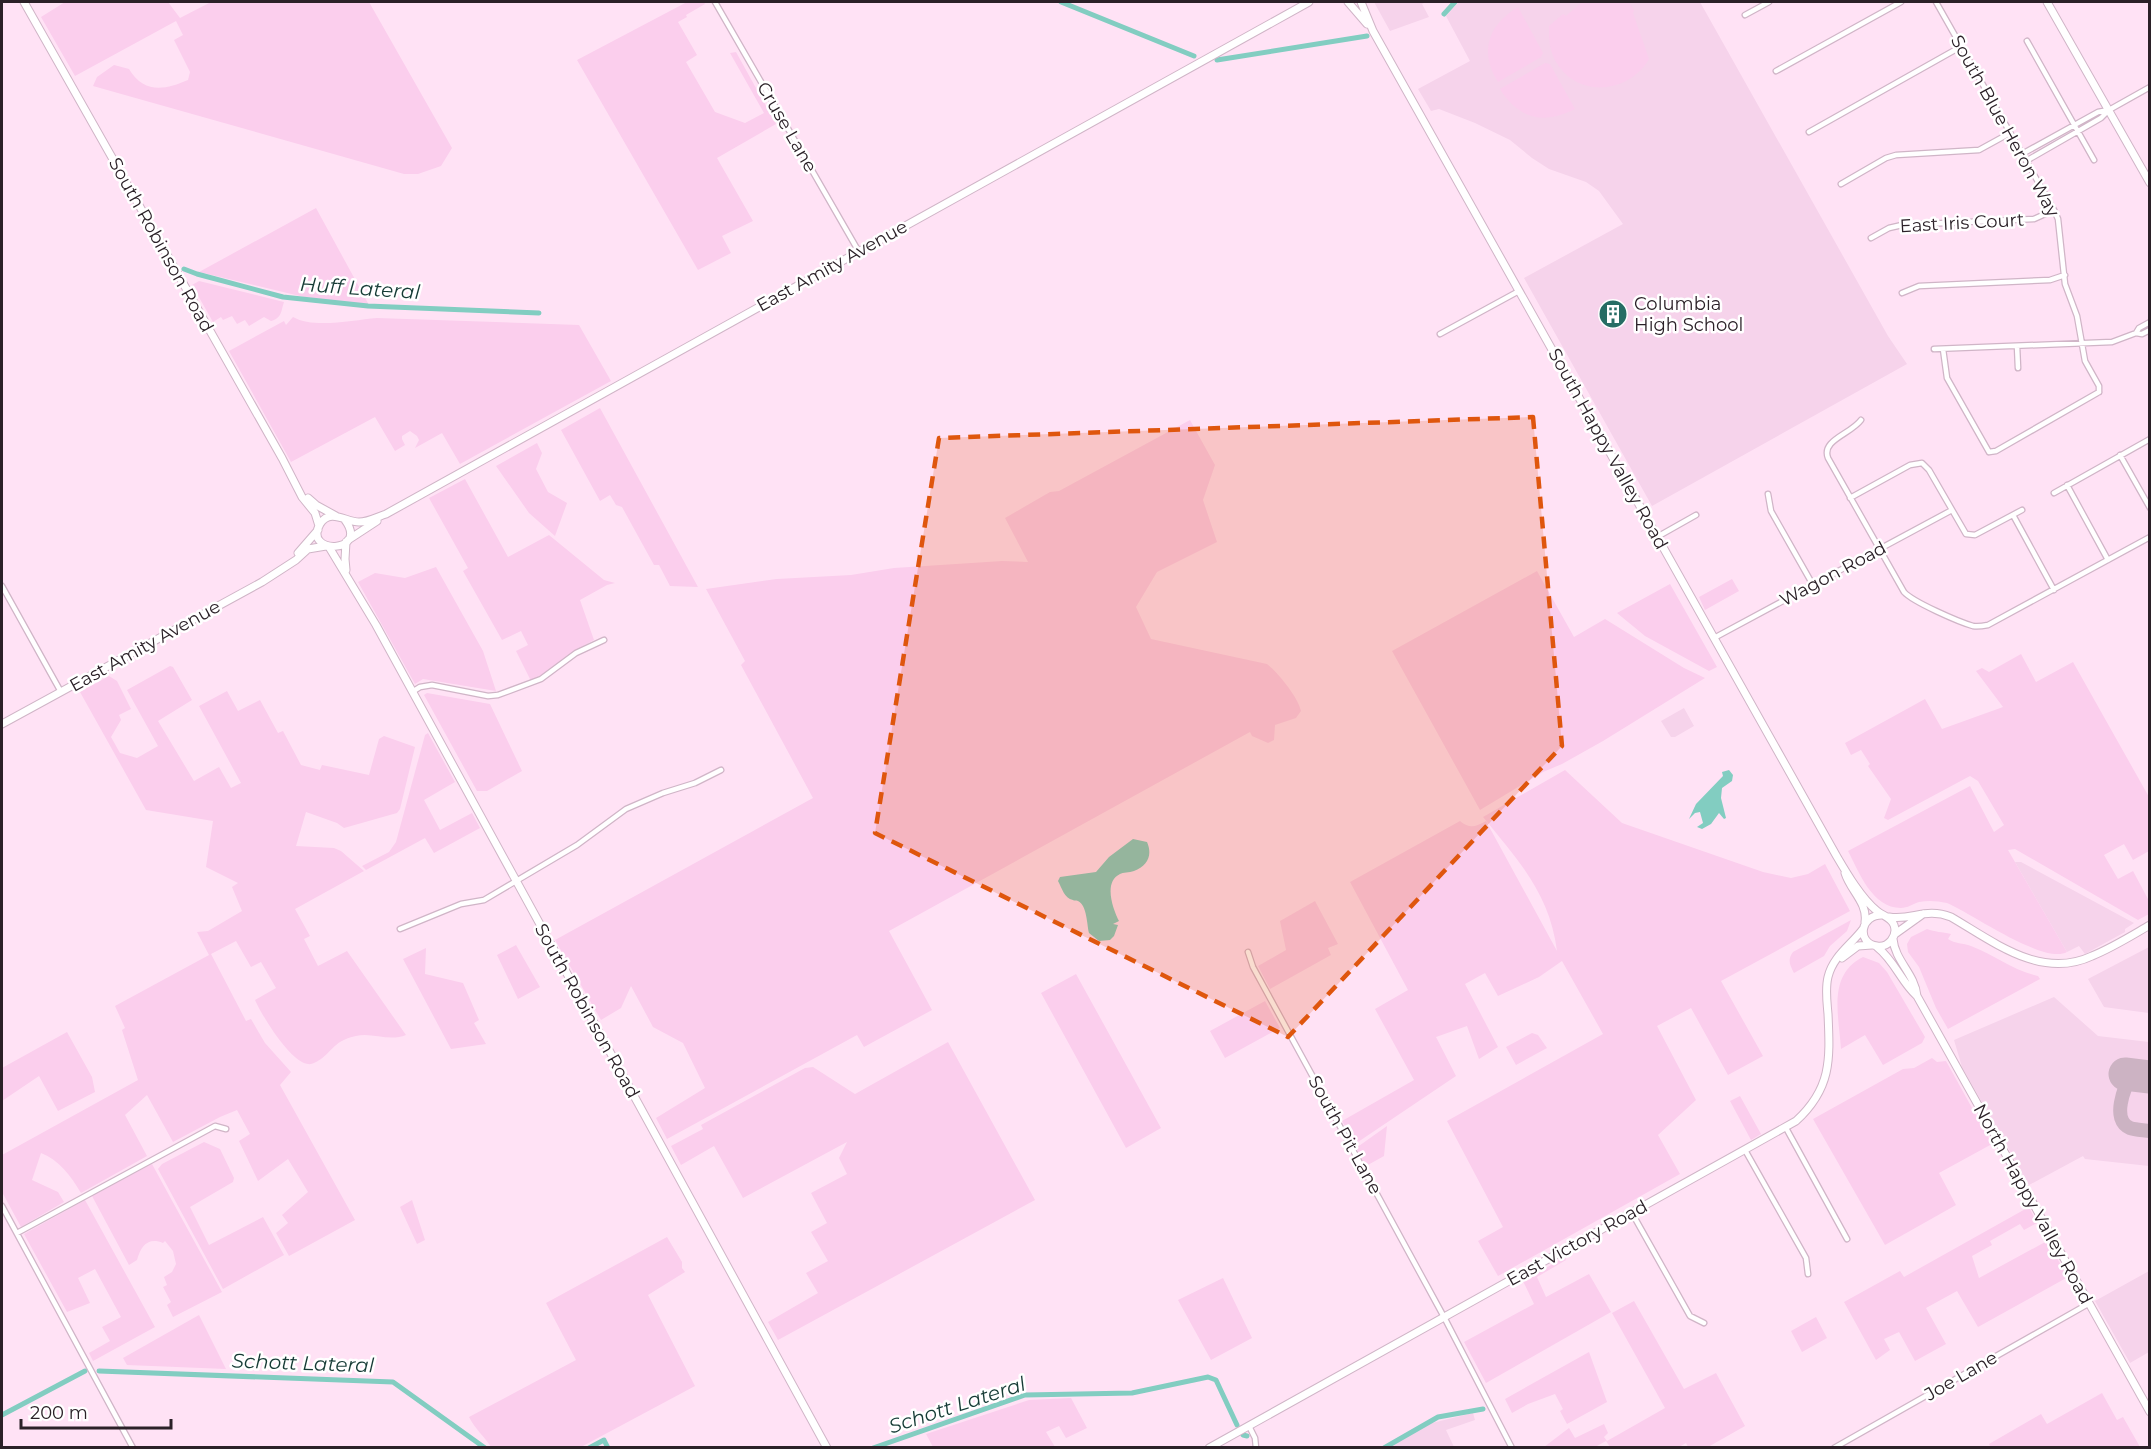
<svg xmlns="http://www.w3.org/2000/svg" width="2151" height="1449" viewBox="0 0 2151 1449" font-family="Montserrat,sans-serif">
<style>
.built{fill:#f6d3eb}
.green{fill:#fbceed}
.water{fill:#82cdc1}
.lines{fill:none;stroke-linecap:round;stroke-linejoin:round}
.canal{stroke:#82cdc1;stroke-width:5}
.taxiway{stroke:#ccb3c3;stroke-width:14}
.runway{stroke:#ccb3c3;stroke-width:33}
.street-casing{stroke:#d0b5c7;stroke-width:7}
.secondary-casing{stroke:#d0b5c7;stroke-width:9}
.street{stroke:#fff;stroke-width:4.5}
.secondary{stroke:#fff;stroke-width:7}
.marked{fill:#df560d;fill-opacity:0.2;stroke:#df560d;stroke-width:4.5;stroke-dasharray:12 8;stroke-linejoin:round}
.labels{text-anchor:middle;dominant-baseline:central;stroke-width:5;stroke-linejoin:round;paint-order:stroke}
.street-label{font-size:18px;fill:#2b2128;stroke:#fff}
.poi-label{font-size:18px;fill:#2b2128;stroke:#fff;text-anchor:start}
.water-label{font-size:20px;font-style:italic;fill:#153a35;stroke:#fff}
</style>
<rect width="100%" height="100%" fill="#ffe2f5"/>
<path class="built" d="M1374,2h52l-4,2 7,13 -39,14z
M1459,2h241l188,334 19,28 -255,142 -128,-228 99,-54 -24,-33 -13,-9 -37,-13 -17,-11 -22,-18 -35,-17 -36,-14 -8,2 -13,-22 52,-28 -24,-45z
M1684,708l10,18 -19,11h-4l-10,-16z
M2015,862h6l113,61 -9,6v3l-40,22 -6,-8 -12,6z
M2149,947v66l-45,-6 -16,-28z
M2054,997l44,39 51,6v124l-64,-7 -2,-3 -54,29 -67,-118 -8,-27z
M2149,1271v81l-19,11 -35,-62z
M1473,1413l2,7 -29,10 8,17h-69l43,-23z"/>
<path class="green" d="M65,2h103l12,16 31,-16h158l83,146 -11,18 -23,8h-14l-311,-88 4,-9 17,-12 15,4c15,25 36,21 59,11l2,-8 -16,-32 9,-5 -7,-14 -101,55 -34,-59z
M687,2h17l1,2 -19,11 1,2 -9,5 19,33 -11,7 29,50 30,11 19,-10 -34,-60 6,-1 40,72 -59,34 36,63 -31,15 9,17 -33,17 -121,-210z
M1582,2h47l5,8 -1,3 16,46c-21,36 -75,40 -95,-1 -5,-10 -5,-21 -5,-32l14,-12 3,2z
M1518,7l25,46 -2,4 -43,25c-19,-30 -10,-57 20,-75z
M1545,63l5,1 25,45c-32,16 -56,10 -75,-20z
M316,208l53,97 -65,-8 -105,-25z
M199,281l85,21c-3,9 -2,16 -13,19l-7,-4 -15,9 -4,-6 -8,4 -5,-8 -9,4 -2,-3 -8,5 -21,-37z
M293,317c21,12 60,3 84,1l202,7 32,56 -151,83 -18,-31 -27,15 4,-8 -2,-4 -7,-5 -8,5v3l3,6 -10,6 -20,-34 -84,45 -62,-111 55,-30 2,4z
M600,408l98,179 -28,-1 -11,-21h-5l-32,-58 -6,-2 -6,-10 -10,6 -39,-71z
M1190,420l25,45 -12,35 14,42 -60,30 -21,35 15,32 116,25c11,9 31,33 34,47l-5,7 -21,7 -1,15 -6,3 -16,-7 -2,-4 -361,199 43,79 -68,37 -7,-12 -190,104 -11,-21 49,-30 -22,-45 -30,-16 -22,-41 -10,22 -20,12 -46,-80 258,-142 -72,-133 4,-4 -39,-72 71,-10 74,-4 43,-7 108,-7 26,1 -23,-44 45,-26 9,-1z
M537,443l5,10 -6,16 12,23 19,11 -12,33 -26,-23 -33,-47z
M465,479l43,78 41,-22 55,45 11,3 -8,2 -27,15 14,40c-23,11 -40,29 -63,41l-15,-30 12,-6 -7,-14 -19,9 -39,-69 5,-3 -39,-70z
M436,567l47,84 13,40 -73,-12 -8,5 -57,-102 17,-9 30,5z
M1537,571l37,66 31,-18 79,49 21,10 -102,63 -41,23 -19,8 -63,38 -88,-159z
M1732,579l7,12 -34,19 -6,-13z
M1670,584l47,83 -8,4 -64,-35 -28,-23z
M2021,654l15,28 37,-20 76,135v54l-16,9 -9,-16 -20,11 14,24 15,-8 16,30v13l-11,6 -123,-71 -7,1 59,102c-23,13 -96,-39 -120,-49 -10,-2 -18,-3 -28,-1 -6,2 -12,6 -18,6 -29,0 -42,-36 -53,-57l122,-65 24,46 10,-7 -26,-44 -8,-5 -82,44 -4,-2 7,-19 -23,-33 2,-2 -9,-14 -10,5 -6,-12 80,-44 17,30 61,-22 -27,-36 6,-3 7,4z
M170,666l3,1 19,33 -34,21 36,60 25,-14 12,21 10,-5 -42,-77 28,-15 11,20 22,-11 18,33 5,-2 18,34 19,5 2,-5 47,10 10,-36 5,-3 31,11 -15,62 -3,4 -53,15 -7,-5 -31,-11 -10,34 38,2 7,3 23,20 -69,38 15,27 -6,3 14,27 29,-15 59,84c-17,7 -34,-3 -50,1 -25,5 -24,19 -42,27 -18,10 -53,-49 -59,-63l21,-12 -15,-26 -10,5 -15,-26 -25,13 35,67 5,-2 14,24 26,29 -11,13 75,135 -66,36 -13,-23 12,-10 -6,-8 26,-23 -20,-33 -30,22 -19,-40 11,-7 -13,-24 -17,7 -47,25 -26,-47 -22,20 22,41 -66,37c-10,-17 -22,-33 -40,-40l-9,27 26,12 6,10 -43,25 -19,-35v-37l136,-75 -16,-50 3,-2 -10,-22 94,-51 -12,-23 11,-1 34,-20 -10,-24 6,-4 -32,-16 7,-46 -67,-11 -66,-118 29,-16 8,5 14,28 -12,6 2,5 -10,17 9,16 17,5 21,-12 -31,-56z
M427,693l63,11 32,67 -35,20h-10l-53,-96z
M428,733l27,49 -31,18 16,30 32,-17 8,15 -46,25 -9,-15 -59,32 -4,-4 27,-14 7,-10 29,-107z
M1565,770l57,53 141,49 28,6 17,-4 17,-10 25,47 -129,70 42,75 -35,19 -37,-67 -34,18 39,74 -38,35 22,39 -182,102 -20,-35 25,-14 -56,-106 156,-87 -41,-73 -23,16 -41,19 -13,-23 -20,11 33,63 -19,12 -12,-33 -31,11 20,39 -101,68 -13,-23 72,-41 -39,-71 33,-19 -58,-108 110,-61c10,8 15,6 26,0l71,130c-7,-57 -39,-91 -74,-134z
M1315,901l23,43 -10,4 3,7 -61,34 -12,-23 28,-16 -6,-29z
M1851,920l-4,11 -17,15 -6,10 -30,17c-4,-8 -7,-13 -1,-21z
M1927,929c8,3 15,3 24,5l-3,5c7,5 15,4 23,7 24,9 41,24 67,30l2,3 -92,50 -12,-21 -17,-41 -11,-15 -1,-8 4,-7z
M516,945l24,42 -22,12 -21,-44z
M426,948l-1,26 38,9 16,37 -5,3 12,21 -35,5 -48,-90z
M1863,957l16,6 8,9 38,65 -3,6 -39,22 -18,-30 -24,14c-2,-33 -14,-74 22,-92z
M1076,974l85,154 -35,20 -85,-155z
M1265,1001l15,27 -55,30 -15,-27z
M67,1032l25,45 3,15 -37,19 -19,-35 -37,25v-33z
M1532,1033l6,2 9,13 -31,17 -10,-18z
M948,1042l87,158 -257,140 -10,-18 50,-29 -12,-20 22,-12 -17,-29 16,-9 -16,-30 36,-19 -8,-16 8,-16 -104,56 -29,-52 -33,19 -10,-19 32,-17 -2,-4 104,-57 8,-1 42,27z
M1932,1058l5,4 9,-1 46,83 -53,29 17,32 -71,40 -72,-126 90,-50 11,-1z
M1740,1096l21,38 -10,6 -21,-39z
M1387,1126l-3,30 -18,10 -10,-18z
M204,1142l16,7 14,29 -1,4 -43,25 19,38 54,-28 21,38 -61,34 -65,-120 4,-5z
M152,1164l70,128 -49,25 -6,-12 4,-3 -8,-15 4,-2 -3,-8 8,-5 4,-8 -3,-13 -8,-10 -2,2c-15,-6 -22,3 -26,17l-8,5 -37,-69z
M85,1200l70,127 -62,34 -4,-8 21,-12 -8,-14 19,-10 -26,-48 -17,9 12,25 -23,9 -43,-78z
M412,1200l13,40 -8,4 -17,-37z
M2029,1207l8,16 -13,7 -4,-6 -30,17 2,4 -20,11 7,22 68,-37 21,36 -90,50 -21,-36 -31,17 20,36 -31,17 -16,-29 -15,7 6,11 -14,10 -32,-58 56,-31 4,6z
M667,1237l15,25v6l3,4 -37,23 47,91 -114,61h-90c-7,-11 -16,-18 -22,-30l107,-57 -30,-57z
M1565,1257l1,3 -29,17 9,20 43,-23 22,38 -125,71 -22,-41 70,-38 -11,-23z
M1223,1278l29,60 -41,22 -33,-60z
M1634,1301l50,88 32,-16 29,53 -37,21h-20l-2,-4 -7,4h-69l-4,-6 -11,6h-51l25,-19 6,10 29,-14 4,9 -4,4 3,4 58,-33 -53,-95z
M199,1315l27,54 -99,-4 -4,-7z
M1816,1317l11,21 -25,14 -11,-21z
M1589,1352l18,50 -40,22 -7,-13 3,-2 -8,-15 -27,10 -16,9 -7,-14z
M2102,1393l15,27 6,-3 17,30 -149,1 -2,-4 52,-30 6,10z
M1071,1398l16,30 -21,10 -7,-12 -13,6 9,15h-122l-7,-13 103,-34z"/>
<path class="water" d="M1729,770l4,5 -1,6 -10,7 -1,10 5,20 -2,1 -5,-6 -8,11 -9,5 -5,-2 6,-4 -3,-11 -5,1 -6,6 7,-15 27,-28 -1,-4z
M1133,839l14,3c6,14 0,24 -13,29 -5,2 -11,1 -14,3 -17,8 -7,35 -1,47l-6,3 5,1 -4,11 -4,4 -11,1 -10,-8c-2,-8 -2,-28 -11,-32 -2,-1 -4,0 -5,-1 -9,-2 -11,-12 -15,-19l2,-4 36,-5 13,-15z"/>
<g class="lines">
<path class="canal" d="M1061,2l133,54
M1444,14l11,-12
M1217,60l150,-24
M184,269l13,5 86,23 85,9 171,7
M99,1371l294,11 92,66
M2,1415l83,-44
M1243,1435l4,1
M589,1448l15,-8 4,8
M873,1448l152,-53 107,-2 76,-16 8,3 21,45
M1384,1448l54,-31 45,-8"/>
<path class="taxiway" d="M2132,1075c-8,12 -21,45 -2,53 5,2 14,2 20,3"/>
<path class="runway" d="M2125,1074l25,3"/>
<g class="street-casing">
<path id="street" d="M715,2l144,250
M1936,2l118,208 4,9 7,65 12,32 8,45 14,25v6
M1745,15l24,-13
M2027,41l67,119
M1776,71l125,-69
M1809,132l153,-86
M2022,154l76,-42 11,-2
M2026,161l75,-43 8,-8 41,-23
M1841,184l45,-26 10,-3 83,-5 31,-17
M1871,238l18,-10 13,-3 132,-6 20,-9
M1902,293l17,-7 131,-6 15,-5
M2150,322l-11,6 -3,5 6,1 8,-4
M1440,334l79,-43
M2017,346l1,22
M1934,349l178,-7 24,-9
M1943,349l4,29 42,74
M1861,420c-10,14 -40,20 -33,38l76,134c9,10 55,30 69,34 5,1 10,0 15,-1l162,-88
M1989,452l7,-1 103,-59
M2120,455l30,53
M2067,485l41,75
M2054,493l96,-54
M1768,494l3,17 42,74
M1850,498l60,-33 12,-2 7,7 37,64 9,1 47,-25
M2013,515l41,75
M1657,537l39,-22
M2,586l59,106
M1714,638l238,-128
M412,692l8,-5 12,-2 56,11 10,-1 43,-16 35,-26 28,-13
M400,929l61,-25 23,-4 93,-55 49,-36 37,-16 32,-10 26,-13
M1248,952l5,15 191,350 68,131
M1786,1128l61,111
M1745,1150l61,108 2,16
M2,1206l131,242
M1632,1213l58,103 14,7
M17,1233l198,-107 11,3
M1249,1426l6,12 1,10
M1834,1448l254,-144"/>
</g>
<g class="secondary-casing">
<path id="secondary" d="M24,2l258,456 20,39 13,16 4,13
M1348,2l19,22
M1361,2l12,29 463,824c10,17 25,43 41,56 6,5 14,6 17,14 4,11 -6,23 -17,21 -21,-3 -17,-32 6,-31
M2047,2l103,181
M308,498l8,7 20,11
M345,520c25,34 -43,35 -25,4 10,-16 26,-2 39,-2 9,0 18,-5 27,-8l923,-512
M348,540l29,-19
M329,547l47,78 451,823
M298,553l20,-23
M346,570l-1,-11 1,-17
M2,724l260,-142 34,-22 12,-11 18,-3
M1845,873c5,17 23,30 20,49
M1889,917c23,4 36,-10 62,0 43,25 90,63 141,39 20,-8 39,-20 58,-31
M1895,934l28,-20
M1893,939c2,22 22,35 24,57
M1877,947c18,14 24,35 40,49l233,416
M1842,958l16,-12 14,-1
M1209,1448l587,-327c36,-33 34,-62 32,-107 -1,-12 -3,-25 0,-37 5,-21 23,-32 35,-48"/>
</g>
<use href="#street" class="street"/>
<use href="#secondary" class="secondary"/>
</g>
<path class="marked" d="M1533,417l29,329 -274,291 -413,-204 64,-395z"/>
<defs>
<g id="building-disc" transform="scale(1.5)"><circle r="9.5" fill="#266d64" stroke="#fff"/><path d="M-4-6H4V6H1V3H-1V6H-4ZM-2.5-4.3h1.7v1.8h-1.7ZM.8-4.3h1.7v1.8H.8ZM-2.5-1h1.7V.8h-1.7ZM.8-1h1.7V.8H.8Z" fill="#fff"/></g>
</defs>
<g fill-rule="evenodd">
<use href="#building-disc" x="1613" y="314"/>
</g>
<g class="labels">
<g class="street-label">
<text transform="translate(2005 126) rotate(61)">South Blue Heron Way</text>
<text transform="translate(787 127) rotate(60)">Cruse Lane</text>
<text transform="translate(1962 223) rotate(-3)">East Iris Court</text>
<text transform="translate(161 245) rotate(61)">South Robinson Road</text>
<text transform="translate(832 266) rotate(-29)">East Amity Avenue</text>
<text transform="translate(1608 449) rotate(61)">South Happy Valley Road</text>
<text transform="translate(1833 574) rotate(-28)">Wagon Road</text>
<text transform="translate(145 646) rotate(-29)">East Amity Avenue</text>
<text transform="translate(587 1011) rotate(61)">South Robinson Road</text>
<text transform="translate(1345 1135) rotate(61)">South Pit Lane</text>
<text transform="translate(2033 1204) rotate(61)">North Happy Valley Road</text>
<text transform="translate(1577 1243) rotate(-29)">East Victory Road</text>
<text transform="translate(1961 1376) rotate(-30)">Joe Lane</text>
</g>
<g class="poi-label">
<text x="1634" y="304">Columbia<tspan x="1634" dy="21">High School</tspan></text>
</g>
<g class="water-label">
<text transform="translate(360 288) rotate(4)">Huff Lateral</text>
<text transform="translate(303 1363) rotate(2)">Schott Lateral</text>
<text transform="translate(957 1405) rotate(-18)">Schott Lateral</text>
</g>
</g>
<rect width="2151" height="1449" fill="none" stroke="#2b2128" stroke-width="6"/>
<path d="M21 1419v9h150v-9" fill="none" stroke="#2b2128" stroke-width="3"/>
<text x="30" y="1419" font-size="18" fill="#2b2128" stroke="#ffffff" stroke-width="4.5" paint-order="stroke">200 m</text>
</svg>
